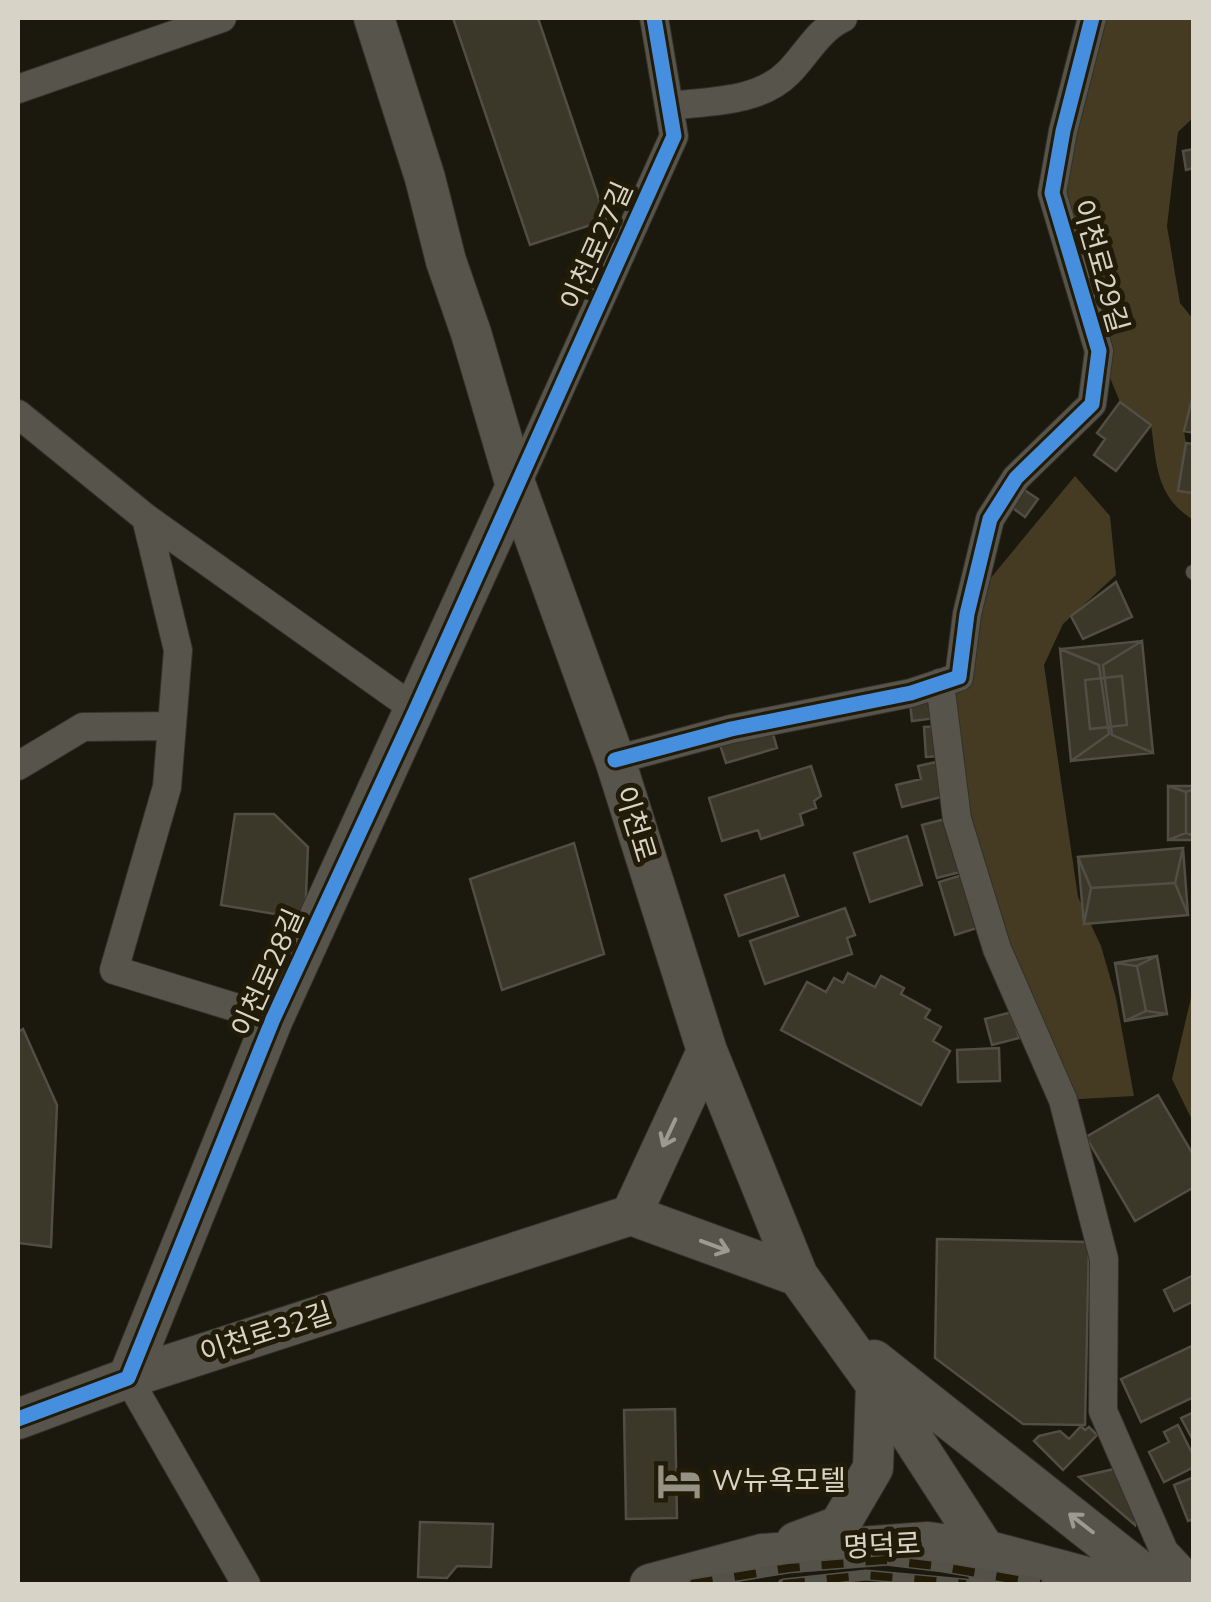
<svg xmlns="http://www.w3.org/2000/svg" width="1211" height="1602" viewBox="0 0 1211 1602" font-family="'Nunito Sans','Noto Sans KR',sans-serif">
<style>
.green{fill:#453b23}
.building{fill:#3b3729;stroke:#514e45;stroke-width:2.5}
.lines{fill:none;stroke-linecap:round;stroke-linejoin:round}
.lane-casing{stroke:#34312a;stroke-width:16}
.street-casing{stroke:#34312a;stroke-width:30}
.secondary-casing{stroke:#34312a;stroke-width:42}
.lane{stroke:#57544c;stroke-width:14}
.street{stroke:#57544c;stroke-width:28}
.secondary{stroke:#57544c;stroke-width:40}
.rail-casing{stroke:#535148;stroke-width:11}
.rail{stroke:#211b07;stroke-width:8;stroke-dasharray:22;stroke-linecap:butt}
.cycleway-casing{stroke:#211b07;stroke-width:21}
.cycleway{stroke:#468fdf;stroke-width:15}
.oneway{stroke:#9d9a8f}
.labels{text-anchor:middle;dominant-baseline:central;stroke-width:10;stroke-linejoin:round;paint-order:stroke}
.street-label{font-size:28px;fill:#d7d3c6;stroke:#211b07}
.poi-label{font-size:28px;fill:#d7d3c6;stroke:#211b07;text-anchor:start}
</style>
<rect width="100%" height="100%" fill="#1b180d"/>
<path class="green" d="M1093,18h100v100l-15,14 -11,94 13,77 13,16v72l-9,40 2,12 -8,47 15,3v27c-37,-24 -36,-54 -42,-95l-31,-23 -21,-51 -47,-158z
M1075,476l35,40 6,59 -53,49 -19,41 34,232 23,49 15,52 18,98 -71,4 -66,-151 -57,-266 19,-6 8,-63 10,40 -7,-51z
M1193,989v133l-21,-43z"/>
<path class="building" d="M453,18h85l68,202 -76,25z
M1194,149v19l-8,2 -3,-19z
M1194,391v42l-10,-2z
M1120,402l31,23 -35,46 -22,-16 11,-16 -8,-6z
M1186,443l8,1v49l-16,-2z
M1023,489l15,10 -13,18 -15,-11z
M1116,582l16,35 -49,22 -12,-23z
M1142,641l11,112 -82,8 -11,-112z
M1142,641l11,112 -41,-18 -9,-70z
M1060,649l39,16 10,69 -38,27z
M1122,676l5,49 -37,4 -5,-49z
M933,699l3,19 -24,3 -2,-19z
M938,726l2,30 -14,1 -2,-30z
M773,734l4,14 -51,15 -6,-18z
M936,762l9,34 -43,11 -6,-22 25,-6 -3,-13z
M811,766l10,30 -7,5 2,7 -16,6 3,11 -42,14 -3,-9 -36,11 -13,-43z
M1168,786h26v54h-26z
M1168,786l18,6v41l-18,7z
M1194,789v47l-8,-3v-41z
M235,814h39l34,33 -3,72 -84,-14z
M945,819l15,53 -23,6 -15,-53z
M907,836l15,49 -52,17 -16,-49z
M574,843l30,111 -102,36 -32,-111z
M1183,848l5,67 -104,9 -6,-67z
M1183,848l-8,35 -84,5 -13,-31z
M784,875l14,41 -59,20 -14,-41z
M962,875l15,53 -22,7 -16,-53z
M1175,883l13,32 -104,9 7,-36z
M845,908l10,27 -8,3 5,16 -87,30 -15,-43z
M1157,956l10,58 -42,7 -10,-58z
M1157,956l10,58 -21,-3 -9,-45z
M1115,963l22,3 9,45 -21,10z
M848,973l27,14 6,-11 23,12 -3,6 29,16 -5,8 16,9 -8,14 17,10 -29,54 -140,-75 26,-48 19,10 8,-14 9,5z
M1012,1012l7,26 -27,7 -7,-26z
M23,1029l34,76 -6,142 -33,-4v-211z
M999,1048l1,33 -42,1 -1,-32z
M1158,1095l36,61v31l-59,34 -49,-84z
M937,1239l152,3 -4,183 -62,-1 -88,-66z
M1194,1275v26l-20,10 -10,-21z
M1194,1345v52l-53,25 -20,-43z
M675,1409l2,109 -51,1 -2,-109z
M1194,1412v30l-13,-24z
M1178,1425l16,32v10l-30,15 -15,-30 20,-10 -5,-10z
M1081,1426l4,4 4,-3 8,8 -34,35 -29,-29 5,-5 21,-5 9,8z
M1123,1467l15,34 -3,24 -56,-48z
M1194,1477v42l-6,2 -14,-36z
M420,1522l73,2 -2,43 -34,-1 -10,12 -29,-1z"/>
<g class="lines">
<g class="lane-casing">
<path id="lane" d="M1193,572l1,1"/>
</g>
<g class="street-casing">
<path id="street" d="M18,89l204,-71
M669,106c39,-5 89,-3 119,-33 19,-19 30,-43 55,-55
M18,414l128,104 270,192
M516,486l158,-350 -20,-118
M146,518l32,132 -11,137 -53,183 159,49
M940,683l17,136 40,130 66,151 41,159 -1,152 61,140 30,32
M615,760l116,-31 180,-36 48,-16 8,-63 23,-95 26,-41 76,-74 7,-53 -47,-158 11,-62 29,-113
M18,766l65,-39 89,-1
M128,1378l118,206"/>
</g>
<g class="secondary-casing">
<path id="secondary" d="M374,18l51,160 21,83 25,72 45,153 99,274 92,291 91,225 97,135 90,139 5,34
M631,1215l76,-164
M631,1215l167,61
M874,1360l283,224
M128,1378l503,-163
M18,1419l110,-41 145,-359 243,-533
M796,1542l43,-16 34,-58 3,-83
M650,1584l112,-30 166,-12 57,8 128,34"/>
</g>
<use href="#lane" class="lane"/>
<use href="#street" class="street"/>
<use href="#secondary" class="secondary"/>
<g class="rail-casing">
<path id="rail" d="M691,1584l98,-16 96,-8 58,7 98,17
M783,1584l83,-9 100,9"/>
</g>
<use href="#rail" class="rail"/>
<g class="cycleway-casing">
<path id="cycleway" d="M615,760l116,-31 180,-36 48,-16 8,-63 23,-95 26,-41 76,-74 7,-53 -47,-158 11,-62 29,-113
M18,1419l110,-41 145,-359 143,-309 258,-574 -20,-118"/>
</g>
<use href="#cycleway" class="cycleway"/>
</g>
<defs><path id="oneway-shaft" d="M-6 0H5M1.5-3L5.5 0L1.5 3" fill="none" stroke-width="1.6" stroke-linecap="round" stroke-linejoin="round" transform="scale(2.5)"/></defs>
<g class="oneway">
<use href="#oneway-shaft" transform="translate(669 1133) rotate(115)"/>
<use href="#oneway-shaft" transform="translate(715 1246) rotate(20)"/>
<use href="#oneway-shaft" transform="translate(1081 1523) rotate(-142)"/>
</g>
<defs>
<g id="hotel-bare" transform="scale(3.45)"><path d="M-6-4.5h1.5V1H6V5H4.5V3h-9V5H-6ZM-4 0a1.8 1.8 0 1 1 3.6 0ZM.5 0V-2.5h3Q6-2.5 6 0Z" fill="#959285" stroke="#211b07" stroke-width="2.5" paint-order="stroke"/></g>
</defs>
<g fill-rule="evenodd">
<use href="#hotel-bare" x="679" y="1481"/>
</g>
<g class="labels">
<g class="street-label">
<text transform="translate(597 246) rotate(-66)">이천로27길</text>
<text transform="translate(1100 266) rotate(74)">이천로29길</text>
<text transform="translate(635 824) rotate(73)">이천로</text>
<text transform="translate(268 973) rotate(-66)">이천로28길</text>
<text transform="translate(266 1333) rotate(-18)">이천로32길</text>
<text transform="translate(882 1546) rotate(-3)">명덕로</text>
</g>
<g class="poi-label">
<text x="712" y="1481">W뉴욕모텔</text>
</g>
</g>
<rect width="1211" height="1602" fill="none" stroke="#d7d3c6" stroke-width="40"/>
</svg>
